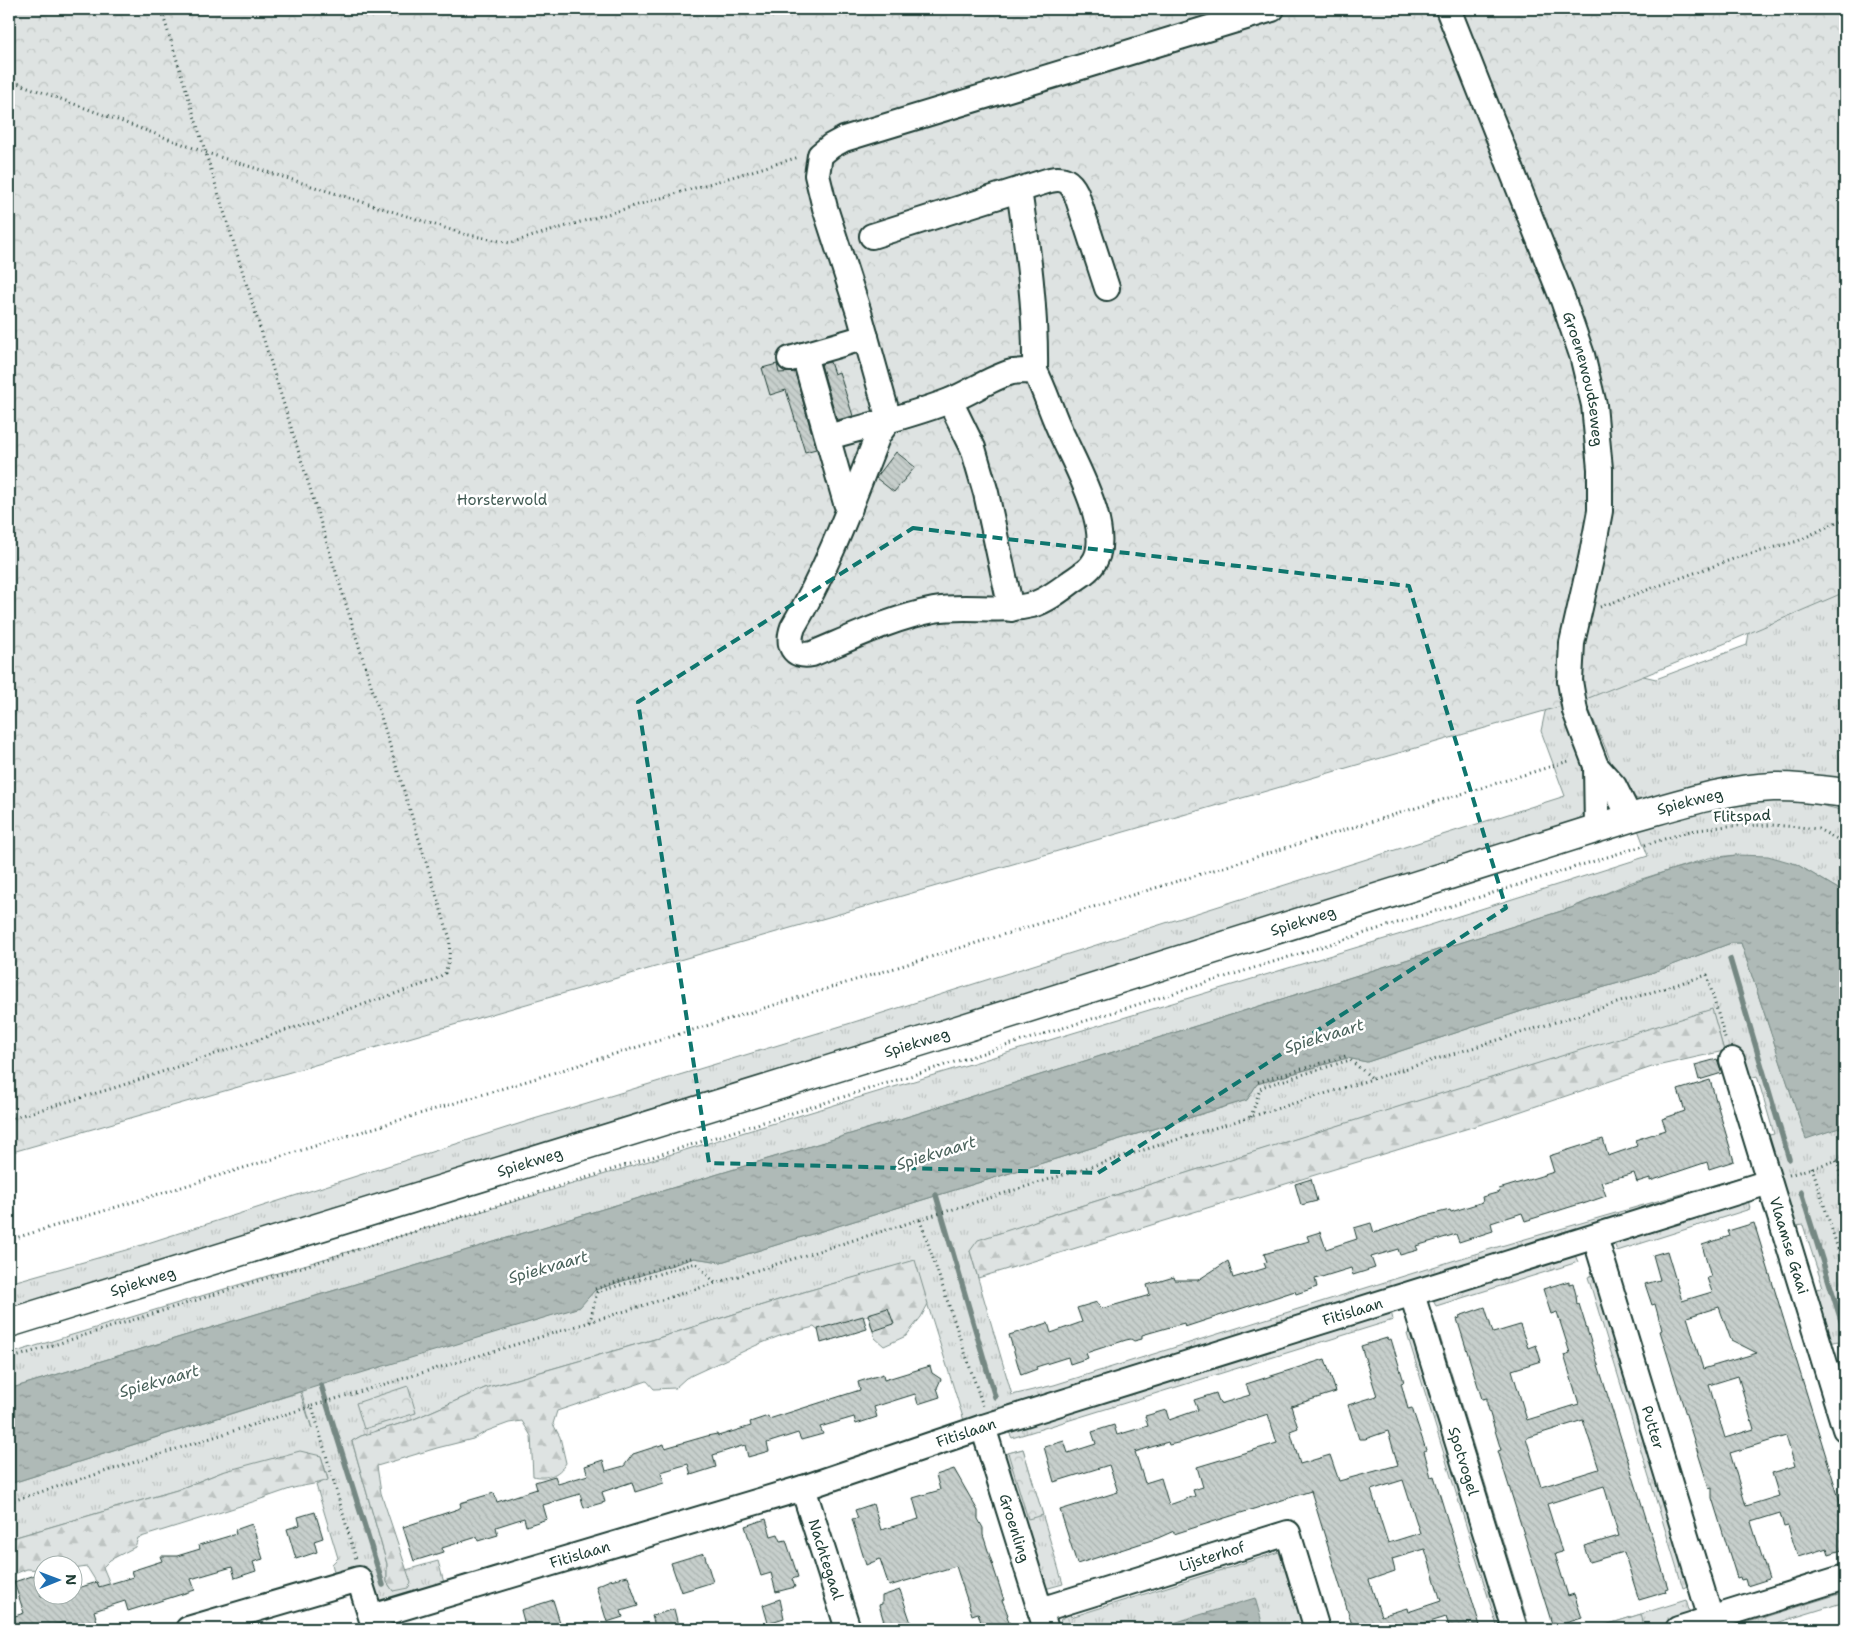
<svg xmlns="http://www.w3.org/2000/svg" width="1854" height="1638" viewBox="0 0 1854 1638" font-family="'Shantell Sans',sans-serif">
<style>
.grass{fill:url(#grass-tufts);stroke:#7e908b;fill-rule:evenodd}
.forest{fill:url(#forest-firs);stroke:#7e908b}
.park{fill:url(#park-crowns);stroke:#7e908b}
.water{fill:url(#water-ripples);stroke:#758883}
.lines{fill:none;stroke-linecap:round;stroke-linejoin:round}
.stream{stroke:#758883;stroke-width:5.5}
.building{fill:url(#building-back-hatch);stroke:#1f3d34;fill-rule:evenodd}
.minor-casing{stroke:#1f3d34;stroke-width:28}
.major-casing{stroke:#1f3d34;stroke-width:31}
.path{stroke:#1f3d34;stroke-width:3;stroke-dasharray:1 4;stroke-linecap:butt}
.minor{stroke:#fff;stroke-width:24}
.major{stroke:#fff;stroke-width:28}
.marked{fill:none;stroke:#0f766e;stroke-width:4;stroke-dasharray:10 6;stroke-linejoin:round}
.labels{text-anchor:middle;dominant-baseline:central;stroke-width:5;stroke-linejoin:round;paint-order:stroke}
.street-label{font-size:15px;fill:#1f3d34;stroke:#fff}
.park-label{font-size:15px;fill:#455e57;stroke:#fff}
.water-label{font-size:16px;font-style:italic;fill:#4a625b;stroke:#fff}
</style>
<defs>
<pattern id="grass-tufts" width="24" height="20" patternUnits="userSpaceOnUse" patternTransform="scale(1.25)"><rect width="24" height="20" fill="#dee3e2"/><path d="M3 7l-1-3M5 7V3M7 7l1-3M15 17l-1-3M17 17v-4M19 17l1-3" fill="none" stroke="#bec4c2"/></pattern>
<pattern id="forest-firs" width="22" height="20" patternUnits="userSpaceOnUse" patternTransform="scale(1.25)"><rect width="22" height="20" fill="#dee3e2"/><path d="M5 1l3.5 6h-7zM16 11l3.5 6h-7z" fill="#bec4c2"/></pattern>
<pattern id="park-crowns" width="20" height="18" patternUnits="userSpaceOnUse" patternTransform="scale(1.25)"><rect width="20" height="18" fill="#dee3e2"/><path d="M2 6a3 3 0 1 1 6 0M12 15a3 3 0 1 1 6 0" fill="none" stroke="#bec4c2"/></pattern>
<pattern id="water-ripples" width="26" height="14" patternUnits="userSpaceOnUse" patternTransform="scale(1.25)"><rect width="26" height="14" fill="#afbab7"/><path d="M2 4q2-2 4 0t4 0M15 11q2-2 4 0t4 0" fill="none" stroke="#8e9896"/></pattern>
<pattern id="building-back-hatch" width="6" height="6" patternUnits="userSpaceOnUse" patternTransform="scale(1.25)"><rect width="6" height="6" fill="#c7cfcc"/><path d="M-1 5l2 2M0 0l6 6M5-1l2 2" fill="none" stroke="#aab3b0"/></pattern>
</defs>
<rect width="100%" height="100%" fill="#fff"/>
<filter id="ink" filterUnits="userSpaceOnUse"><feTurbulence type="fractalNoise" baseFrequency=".02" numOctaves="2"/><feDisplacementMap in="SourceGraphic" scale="10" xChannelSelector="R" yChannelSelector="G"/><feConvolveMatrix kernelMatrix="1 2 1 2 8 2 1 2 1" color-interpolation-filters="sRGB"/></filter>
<g filter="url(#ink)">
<path class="grass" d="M1457,9h8l138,355 46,1 56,19 39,38 46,71 44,20 11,31v242l-32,-9 -41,-2 -43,4 -76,21 -16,-1 -12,-7 -9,-11c-9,-44 -40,-80 -38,-127 2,-40 17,-79 23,-119 11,-69 -1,-139 -23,-205zM1660,391l15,21 1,15 -19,15 -16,2 -13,-39zM1750,568l7,15 -10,62 -91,34 -21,-5 -14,-13 2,-39 15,-18 43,-20 39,-14z
M1569,633l20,151 -2,26 -14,15 -1564,489v-31l117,-33 408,-131 317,-96 714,-227 -24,-65 4,-19 13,-16z
M1754,799l46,1 45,11v82l-49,-29 -60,-9 -27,3 -77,24 -61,26 -658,207 -904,274v-35l1412,-426 227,-72 -11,-29z
M1731,943h10l65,195 39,-12v238l-7,-23 -12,3 -16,-53 13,-4 -20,-62 -15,2 -28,-90 14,-3 -17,-58 -14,4 -8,-26 -11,-3 -12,-41 -667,207 -75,34 42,144 42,-10 440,-137 247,-71 1,7 -776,243 -52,-166 -107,30 -152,48 -170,49 -73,32 -51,16 -9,5 35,123v18l6,9 17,-8 -4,-13 32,-9 8,29 -59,16 -12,-6 -11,-33 -29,8 -3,-11 6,-6 -22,-73 12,-6 -7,-23 -99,16 -45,18 -168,49v-55l291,-92 12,37 -11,-39 278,-83 16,-17 99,-32 27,4 526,-162 10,-16 90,-26 20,4 161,-53 115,-33z
M1748,1199l2,10 -133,42 -4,-11z
M1574,1253l4,9 -142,44 -5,-9z
M1595,1274l95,311 -7,3 -95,-311z
M1391,1311l2,9 -381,118 -4,-8z
M1436,1324l94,305h-9l-94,-302z
M1414,1331l93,298h-9l-91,-295z
M1023,1449l40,135 -18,5 -40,-135z
M1279,1552l25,77h-246l3,-10 9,-5 1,3z
M1845,1592v10l-88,27h-31z
M1686,1600l5,17 -37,12h-61z"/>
<path class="forest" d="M1712,1009l12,42 -72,16 -157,53 -517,158 -8,-27 8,-11 52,-17 15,-6z
M915,1260l13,44 -7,13 -15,19 -22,10 -9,-8 -7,-23 -22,12 -23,8 -9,-8 -32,8 -25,10 -71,33 -11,10 -21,1 -7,-8 -90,30 -4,13 7,13 6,26c-8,13 -19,16 -33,13l-2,-40 -9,-15 -13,2 -22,8 -14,8 -36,9 -60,18 4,27 30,90 -3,5 -15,3 -6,-9v-18l-35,-123 9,-5 51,-16 73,-32 170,-49 152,-48z
M300,1451l21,5 7,24c-13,5 -25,5 -38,9 -50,18 -101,33 -152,49l-3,9 -25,13 -7,7 10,24 -6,8 -20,-32 -14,2 -1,-3h-30v4l-15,-1 -18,7v-37l168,-49 45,-18z"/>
<path class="park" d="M9,9h1836v583l-119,51 -140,56 -1577,454z
M408,1386l8,27 -52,16 -8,-26z
M1023,1449l20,66 -15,4 -20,-66z
M1641,1614l2,8 -5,6 -9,-1 -1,2h-35z"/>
<path class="water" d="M1736,855l32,1 28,8 49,29v233l-39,13 -65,-196h-10l-88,33 -115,33 -161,53 -20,-4 -90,26 -10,16 -526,162 -27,-4 -99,32 -15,17 -259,78 -312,99v-95l904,-274 658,-207c53,-22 108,-45 165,-53z
M1255,1598l9,31h-110z"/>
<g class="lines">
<path class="stream" d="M1730,959l59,200
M1801,1192l44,141
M936,1195l59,202
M321,1385l62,200"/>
</g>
<path class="building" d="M830,362l4,12 5,-2 14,44 -16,4 -16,-56z
M777,364l2,9 16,-1 21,77 -11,3 -19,-62 -16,5 -8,-27z
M896,452l19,15 -21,25 -18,-14z
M1717,1059l5,14 -23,7 -4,-15z
M1710,1080l24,81 -25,8 -2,-7 -57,19v-3l-13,4 -3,-9 -33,9 5,14 -23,8v-1l-58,18 -3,-8 -31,10 2,8 -34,11 -3,-8 -40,12 2,4 -18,5 -2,-6 -27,8 4,11 -22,7 -2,-7 -36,11 2,8 -21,7 -1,-3 -110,36 -1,-4 -42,12v4l-8,2 -3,-2 -5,1 -40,13 2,5 -18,6 -2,-7 -32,10 1,2 -16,6 -12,-40 39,-12 3,10 31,-11 -5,-14 20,-6 4,7 49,-14 -3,-10 27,-8 1,3h23l30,-19 5,17 33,-10 -2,-5 3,-1 -3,-8 45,-13 -2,-5 13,-4 6,17 31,-10 -3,-11 17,-5 3,10 51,-17 25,-6 1,2 32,-10 -1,-5 18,-5 -1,-3 55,-17 -5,-16 54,-17 5,17 29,-10 -2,-6 31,-10 -4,-11 23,-8 -7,-21z
M1311,1179l6,22 -16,4 -6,-21z
M1754,1223l91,295v31l-16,5 -2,-6 -29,9 -10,-31 -4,1 -4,-14 -29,9 18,57 -22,7 -2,-7 -4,1 -1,-3 -3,1 -25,-80v-10l-3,1 -2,-7 -47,-151 2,-1 -7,-26 -3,1 -7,-21 15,-4 -7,-25 14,-4 15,50 30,-9 -5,-14 4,-1 -9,-32 28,-9 -2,-5zM1719,1307l12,33 26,13 -54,16 -16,-52zM1738,1376l16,53 -29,9 -16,-53zM1786,1436l9,30 -23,7 7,23 -33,10 -16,-53z
M1569,1281v3l4,-1 3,12 1,10 2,-1 89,284 -3,1 1,3 -27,8 -15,-48 -35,10 -5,-16 35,-10 -15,-50 -57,18 15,48 -7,2 13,42 6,-2 8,24 -26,8 -1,-3 -3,1 -54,-173 3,-1 -14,-46v-6l-5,1 -25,-80 3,-1 -1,-2 26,-9 8,26 27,-8 8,23 8,-3 5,16 -29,9 15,50 52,-16 -15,-49 6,-2 -13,-41 -6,2 -8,-25zM1583,1420l16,49 -58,18 -15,-49z
M888,1308l6,16 -21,7 -5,-17z
M863,1316l4,13 -46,14 -3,-14z
M1387,1338l1,2 3,-1 13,43 -3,1 7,26 4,-1 14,42 -2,1 7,26 3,-1 47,153h-31l-4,-12 -29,9 1,3h-68l-1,-3 3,-1 -41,-134 -137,43v-3l-16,7 -81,26 -17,-54 58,-18 -9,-27 -55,17 -10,-35 20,-6 4,12 28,-9 -4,-12 22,-7 3,10 31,-9 -3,-10 21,-6 3,10 29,-10 -4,-10 22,-7 4,11 30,-9 -4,-11 79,-25 11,33 -45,14 7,22 -8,3 10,33 30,-9 9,26 59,-16 -10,-34 -23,8h-6l-11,-34 29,-9 -16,-50zM1268,1414l9,29 -80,24 6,20 -10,3 2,6 -26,9 -8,-27 -16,5 -10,-31 33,-10 1,3 13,-3zM1403,1480l17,53 -32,10 -17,-53zM1425,1549l16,52 -33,11 -1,-4 -26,8 -12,-36 26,-9 -3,-12z
M930,1366l2,7 9,6 -4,9 3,9 -22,7 -3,-10 -41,13 3,10 -21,7 -2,-7 -34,10 3,7 -22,6 -3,-7 -31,10 2,8 -21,6 -3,-12 -32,10 3,12 -25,8 -3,-11 -27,8 3,11 -29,9 -3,-10 -30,10 3,10 -21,6 -4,-14 -37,11 4,14 -21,7 -2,-8 -28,9 2,8 -20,6 -1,-4 -35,11 1,4 -29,9 -11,-34 55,-18 3,-2 -1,-4 34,-10 3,9 40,-13 -2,-7 20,-6 3,8 30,-9 -3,-9 18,-6 3,11 18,-5 9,-12 31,-10 1,4 42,-12 10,-2 1,2 33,-10 -1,-4 18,-6 1,3 91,-29 -2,-8 25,-8 1,6z
M954,1469l24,42v8l5,9v7l20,62 1,2 -2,1 6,15 -1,1 4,13h-28l-5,-16 -6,2 -16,-49 -67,20 -9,-27 -14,6 -14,-46 6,-1 -3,-8 18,-6 8,26 38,-11 -6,-21 27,-8 -4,-15z
M315,1512l8,26 -9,3 3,11 -21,7 -9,-30 13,-4 -2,-8z
M766,1519l5,17 7,-2 3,7 5,-1 12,37 -6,2 3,8 -19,5 -5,-19 -10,3 -16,-50z
M252,1524l11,35 -10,3 3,9 -21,7 -3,-11 -41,12 4,11 -67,21 -3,-10 -31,10 3,10 -6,2 -3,5 -4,1h-16l-3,-7 -25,7h-31v-11l15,-5 -10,-31 21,-7 6,21h31v-6l25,-8 2,5 34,-10 -2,-6 31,-10 -2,-5h17l23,-7 -1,-4 37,-11 -1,-4z
M704,1553l9,29 -32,10 -10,-29z
M628,1576l10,30 -17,5 2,6 -16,5 -11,-36 14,-6z
M900,1590l13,39h-27l-7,-24 3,-1v-8z
M780,1599l4,19 -16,5 -5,-18z
M553,1600l9,29h-36l-5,-19z
M674,1609l4,16 -15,4h-7l-4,-13z"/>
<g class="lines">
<g class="minor-casing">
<g id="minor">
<path id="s1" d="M1448,9l115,291 19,55 12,50 6,64v42l-9,48 -19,84 -2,38 5,30 21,55 18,20 16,32"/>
<path d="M1019,190c9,60 17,120 16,181"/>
<path d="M872,236l178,-56c14,-3 20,1 26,13l31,95"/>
<path d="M804,355l42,148 4,5"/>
<path d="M790,359l76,-22"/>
<path d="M950,401l23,47 13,45 25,116"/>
<path d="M828,437c40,-11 82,-21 121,-36 21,-8 41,-23 63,-29 7,-1 16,-1 23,-1 11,21 17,44 28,66 13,29 53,99 29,128 -5,7 -14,12 -21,17 -12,9 -25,19 -39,23 -32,8 -66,-1 -98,5 -42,8 -83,28 -122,44 -20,4 -25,-10 -19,-27 36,-61 59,-126 85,-192l11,-15 -29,-104 -35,-108 -8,-33 3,-20 11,-9 13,-7 428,-130"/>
<path d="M1596,766l1,62"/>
<path id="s2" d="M1732,1060l113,369"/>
<path id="s3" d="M1595,1237l116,382"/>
<path id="s4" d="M1412,1294l103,335"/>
<path id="s5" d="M983,1427l63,202"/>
<path id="s6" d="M803,1488l45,141"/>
<path id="s7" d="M1040,1610l248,-77 29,96"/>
<path id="s8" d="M188,1629l171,-50 12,38 432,-129 180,-61 786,-245"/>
<path d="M1678,1629l167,-52"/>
</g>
</g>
<g class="major-casing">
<g id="major">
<path id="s9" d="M9,1323l936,-289 685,-216c47,-13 94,-29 143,-31 24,-1 48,3 72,6"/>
</g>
</g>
<path class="path" d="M9,80l198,73 257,81 46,9 289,-86
M1600,607l136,-49 62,-17 47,-23
M1258,1082l88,-26
M1251,1117l9,-28 5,-3 85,-26 22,18
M9,1119l108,-32 316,-106 12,-8 4,-13 1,-21 -289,-930
M1836,1161l9,28
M1812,1167l33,104
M1789,1175l56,-17
M920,1220l63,186
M9,1240l1563,-480
M595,1289l98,-32
M590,1322l7,-30 99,-29 19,20
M9,1359l1681,-528 38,-5 43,-1 28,2 19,2 27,14
M312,1406l278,-84 1117,-347 19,67
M9,1502l303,-96 44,153"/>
<use href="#minor" class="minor"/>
<use href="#major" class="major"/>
</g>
</g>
<path class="marked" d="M913,528l496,58 97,322 -408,265 -389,-10 -71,-461z"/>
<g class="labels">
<g class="street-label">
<text stroke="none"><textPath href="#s1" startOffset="395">Groenewoudseweg</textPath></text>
<text stroke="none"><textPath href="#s9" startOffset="1760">Spiekweg</textPath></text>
<text transform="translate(1742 816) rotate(-2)">Flitspad</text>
<text stroke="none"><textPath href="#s9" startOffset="1355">Spiekweg</textPath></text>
<text stroke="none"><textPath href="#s9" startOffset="950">Spiekweg</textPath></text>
<text stroke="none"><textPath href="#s9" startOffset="545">Spiekweg</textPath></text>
<text stroke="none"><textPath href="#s2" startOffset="194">Vlaamse Gaai</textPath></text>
<text stroke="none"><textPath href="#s9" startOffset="140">Spiekweg</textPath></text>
<text stroke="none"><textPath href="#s8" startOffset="1246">Fitislaan</textPath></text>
<text stroke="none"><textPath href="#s3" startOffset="199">Putter</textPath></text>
<text stroke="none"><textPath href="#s8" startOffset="841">Fitislaan</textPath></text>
<text stroke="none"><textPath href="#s4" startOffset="175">Spotvogel</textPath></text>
<text stroke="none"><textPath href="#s5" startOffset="106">Groenling</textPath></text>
<text stroke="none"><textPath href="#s8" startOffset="436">Fitislaan</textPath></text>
<text stroke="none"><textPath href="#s7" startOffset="180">Lijsterhof</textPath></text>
<text stroke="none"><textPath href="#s6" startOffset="75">Nachtegaal</textPath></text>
</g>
<g class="park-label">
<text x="502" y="500">Horsterwold</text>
</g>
<g class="water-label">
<text transform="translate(1324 1036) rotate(-17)">Spiekvaart</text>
<text transform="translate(936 1153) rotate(-17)">Spiekvaart</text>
<text transform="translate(548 1267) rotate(-16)">Spiekvaart</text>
<text transform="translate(159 1381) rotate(-16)">Spiekvaart</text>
</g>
</g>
<rect width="1854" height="1638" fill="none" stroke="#fff" stroke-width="30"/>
<rect x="15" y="15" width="1824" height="1608" fill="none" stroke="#1f3d34" stroke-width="2" filter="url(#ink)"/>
<g transform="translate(58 1580) rotate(89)"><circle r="24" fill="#ffffff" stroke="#a5b1ae"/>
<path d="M0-4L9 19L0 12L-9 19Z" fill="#1f6fb2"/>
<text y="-8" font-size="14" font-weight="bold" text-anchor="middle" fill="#1f3d34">N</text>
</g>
</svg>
